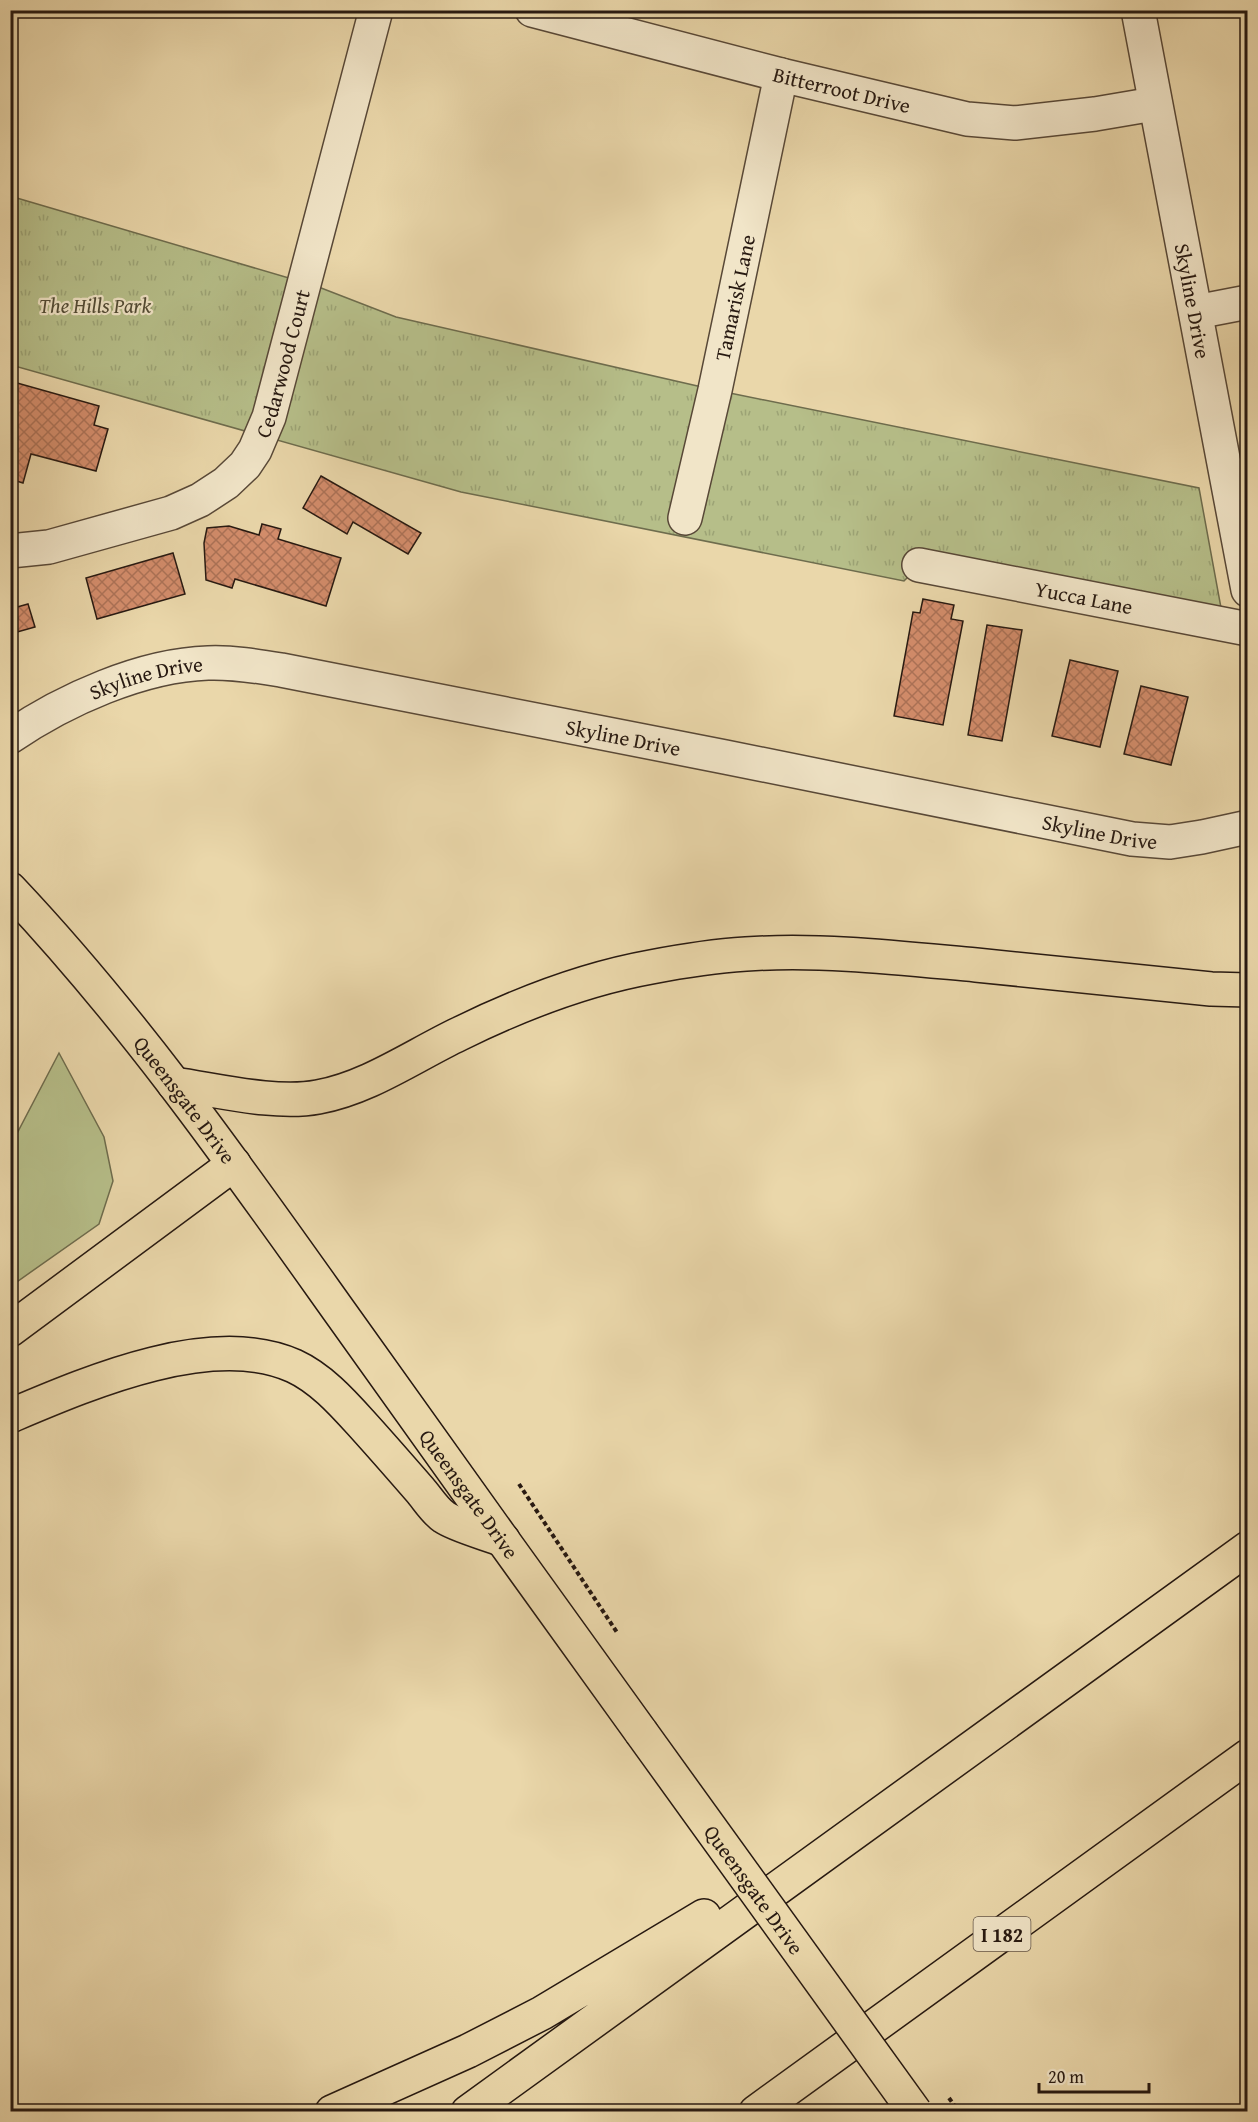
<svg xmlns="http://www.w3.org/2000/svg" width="1258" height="2122" viewBox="0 0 1258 2122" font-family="'Gentium Book Plus',serif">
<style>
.green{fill:#b6be89;stroke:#6e6c4d;stroke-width:1.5}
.park{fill:url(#park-tufts);stroke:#6e6c4d;stroke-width:1.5}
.building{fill:url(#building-cross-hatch);stroke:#271911;stroke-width:1.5}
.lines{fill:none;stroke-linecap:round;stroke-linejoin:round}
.minor-casing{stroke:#584837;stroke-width:36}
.major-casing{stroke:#271911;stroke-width:36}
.highway-casing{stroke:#271911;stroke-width:36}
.path{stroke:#271911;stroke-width:4;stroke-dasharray:4.5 3;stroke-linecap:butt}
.minor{stroke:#f1e5c8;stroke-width:33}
.major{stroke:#ead7aa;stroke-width:33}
.highway{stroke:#ead7aa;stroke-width:33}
.major-bridge-casing{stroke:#271911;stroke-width:36;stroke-linecap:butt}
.path-bridge{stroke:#271911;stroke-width:4;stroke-dasharray:4.5 3;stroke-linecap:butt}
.major-bridge{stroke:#ead7aa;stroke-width:33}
.labels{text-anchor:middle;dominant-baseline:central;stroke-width:4.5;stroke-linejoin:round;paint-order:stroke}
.shield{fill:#f1e5c8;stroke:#645648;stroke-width:1.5}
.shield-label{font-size:20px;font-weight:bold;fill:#271911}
.street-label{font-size:21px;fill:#271911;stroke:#f1e5c8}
.park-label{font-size:21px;font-style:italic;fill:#524b35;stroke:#f1e5c8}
</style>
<defs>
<pattern id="park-tufts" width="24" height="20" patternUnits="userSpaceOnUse" patternTransform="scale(1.5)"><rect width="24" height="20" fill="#b6be89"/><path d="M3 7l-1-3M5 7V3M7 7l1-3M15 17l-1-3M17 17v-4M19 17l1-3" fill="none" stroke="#9ca375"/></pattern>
<pattern id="building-cross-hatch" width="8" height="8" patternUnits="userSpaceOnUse" patternTransform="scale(1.5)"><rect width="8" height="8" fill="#d48d6c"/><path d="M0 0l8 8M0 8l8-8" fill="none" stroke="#ac7257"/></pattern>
</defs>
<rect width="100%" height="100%" fill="#ead7aa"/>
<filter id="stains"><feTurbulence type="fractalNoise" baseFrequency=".00333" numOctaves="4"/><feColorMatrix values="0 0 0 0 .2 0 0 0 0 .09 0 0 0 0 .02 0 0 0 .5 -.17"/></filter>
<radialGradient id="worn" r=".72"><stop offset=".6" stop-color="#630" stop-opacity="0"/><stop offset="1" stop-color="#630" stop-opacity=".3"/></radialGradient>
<path class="green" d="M59,1053l45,84 9,44 -14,43 -88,62v-141z"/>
<path class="park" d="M10,196l306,90 80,31 319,73 484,98 25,136 -304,-59 -16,16 -443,-89 -450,-127z"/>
<path class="building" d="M10,381l89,25 -5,19 14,4 -12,42 -65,-17 -8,29 -13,-4 2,-27 -2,-1z
M321,476l100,57 -13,21 -55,-32 -6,12 -44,-26z
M262,524l19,5 -3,10 63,19 -15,48 -91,-27 -3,9 -26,-8 -2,-37 3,-15 22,-2 30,9z
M173,553l12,41 -88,25 -11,-41z
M923,599l31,6 -3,14 12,2 -20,104 -49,-9 19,-104 7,1z
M28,604l7,23 -25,7v-25z
M987,625l35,5 -20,111 -34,-6z
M1070,660l48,11 -18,76 -48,-11z
M1141,686l47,11 -17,68 -47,-11z"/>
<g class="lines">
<g class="minor-casing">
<g id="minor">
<path id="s1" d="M532,10l249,65 186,44 48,4 80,-9 59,-10"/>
<path id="s2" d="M1138,10l110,580"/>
<path d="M1196,312l52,-10"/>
<path id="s3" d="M685,518l30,-128 66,-315"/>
<path id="s4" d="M10,551l39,-4 122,-34 29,-13 26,-17 19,-18 10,-15 14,-33 107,-407"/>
<path id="s5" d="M919,565l329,64"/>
<path id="s6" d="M10,737c54,-37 132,-72 198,-74 24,-1 49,3 73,7l444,87 407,82 38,3 32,-5 46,-10"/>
</g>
</g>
<g class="major-casing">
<g id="major">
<path id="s7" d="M10,889c124,131 228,280 332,426 99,140 199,278 299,417"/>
</g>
</g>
<g class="highway-casing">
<path id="highway" d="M174,1084c43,6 101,21 144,13 50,-9 95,-41 141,-63 61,-30 125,-55 192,-67 31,-6 63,-11 95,-13 77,-5 154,4 230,11 78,8 157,16 235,24l37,1
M10,1330l224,-166
M10,1416c78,-33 202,-87 284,-50 26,12 47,35 66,56 20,22 40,45 60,68 7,8 15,21 24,27 11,8 44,17 59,23
M332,2112l136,-61 74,-38 162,-97
M468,2112l780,-564
M756,2112l492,-356"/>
</g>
<path class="path" d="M519,1484l99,150"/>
<use href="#minor" class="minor"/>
<use href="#major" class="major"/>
<use href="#highway" class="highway"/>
<g class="major-bridge-casing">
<g id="major-bridge">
<path id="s8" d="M641,1732l274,380"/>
</g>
</g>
<path class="path-bridge" d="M949,2098l10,14"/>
<use href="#major-bridge" class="major-bridge"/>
</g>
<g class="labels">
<rect class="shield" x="973.5" y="1917" width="57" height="34" rx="4.5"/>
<g class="shield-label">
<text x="1002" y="1934">I 182</text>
</g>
<g class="street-label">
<text stroke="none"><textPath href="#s1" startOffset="320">Bitterroot Drive</textPath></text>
<text stroke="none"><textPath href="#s3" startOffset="226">Tamarisk Lane</textPath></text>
<text stroke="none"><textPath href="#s2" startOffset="296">Skyline Drive</textPath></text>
<text stroke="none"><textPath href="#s4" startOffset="364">Cedarwood Court</textPath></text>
<text stroke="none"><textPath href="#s5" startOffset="168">Yucca Lane</textPath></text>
<text stroke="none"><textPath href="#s6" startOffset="150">Skyline Drive</textPath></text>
<text stroke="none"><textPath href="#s6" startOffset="636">Skyline Drive</textPath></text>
<text stroke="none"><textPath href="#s6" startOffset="1122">Skyline Drive</textPath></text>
<text stroke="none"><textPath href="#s7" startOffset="274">Queensgate Drive</textPath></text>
<text stroke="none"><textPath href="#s7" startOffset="760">Queensgate Drive</textPath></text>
<text stroke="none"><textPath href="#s8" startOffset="194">Queensgate Drive</textPath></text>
</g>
<g class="park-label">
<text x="95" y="305">The Hills Park</text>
</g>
</g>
<rect width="1258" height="2122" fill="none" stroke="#ead7aa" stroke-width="36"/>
<rect x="12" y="12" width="1234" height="2098" fill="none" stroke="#271911" stroke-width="3"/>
<rect x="18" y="18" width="1222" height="2086" fill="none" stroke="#271911" stroke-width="1.5"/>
<path d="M1039 2083v9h110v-9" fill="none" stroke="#271911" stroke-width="3"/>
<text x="1048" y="2083" font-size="18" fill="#271911" stroke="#f1e5c8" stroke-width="4.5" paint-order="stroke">20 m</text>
<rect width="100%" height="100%" filter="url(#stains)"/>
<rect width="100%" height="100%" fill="url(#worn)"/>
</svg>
